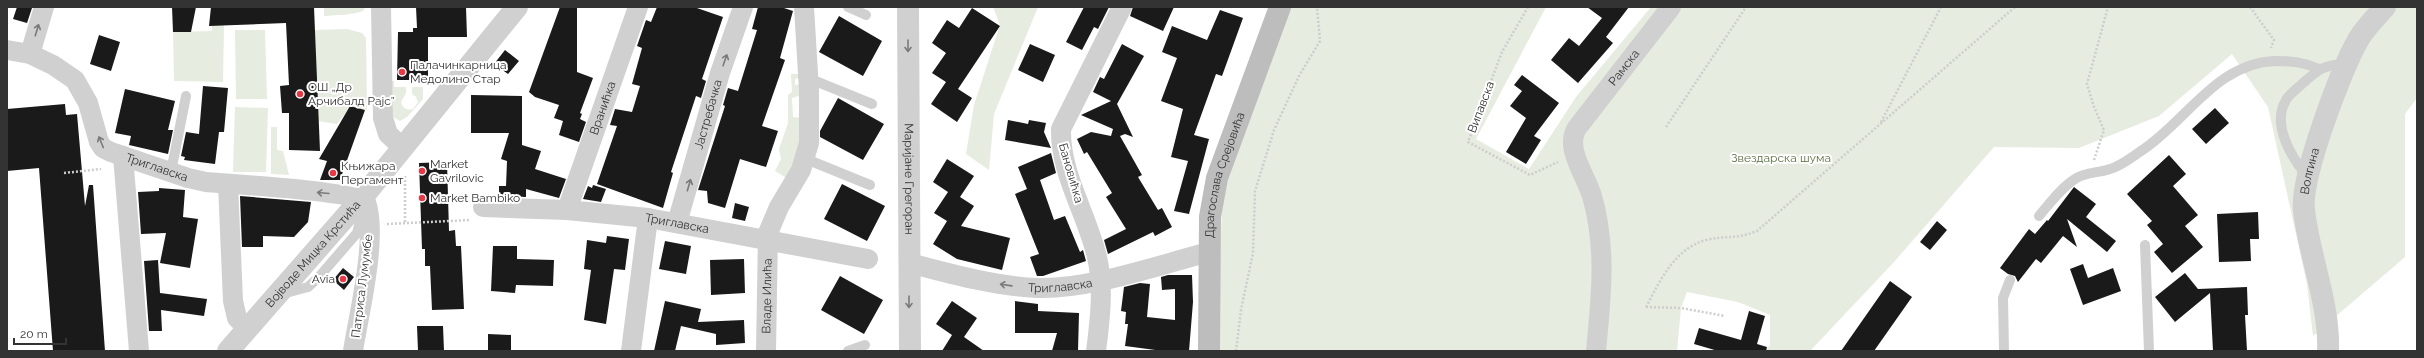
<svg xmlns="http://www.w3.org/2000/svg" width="2424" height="358" viewBox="0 0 2424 358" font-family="Raleway,sans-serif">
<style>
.green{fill:#e6ecdf}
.building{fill:#1a1a1a}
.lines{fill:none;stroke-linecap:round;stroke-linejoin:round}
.path{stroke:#cdcdcd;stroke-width:2.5;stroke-dasharray:2 2;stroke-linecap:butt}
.service{stroke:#d0d0d0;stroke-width:10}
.minor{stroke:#d0d0d0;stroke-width:20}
.tertiary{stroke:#d0d0d0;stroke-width:22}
.secondary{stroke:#bdbdbd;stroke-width:22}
.oneway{stroke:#7a7a7a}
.poi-dot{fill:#e63946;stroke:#fff;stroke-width:1.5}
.labels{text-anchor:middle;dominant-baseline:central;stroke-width:4;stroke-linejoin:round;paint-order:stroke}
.poi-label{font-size:12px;fill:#333;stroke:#fff;text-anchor:start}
.street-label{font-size:12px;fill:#333;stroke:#fff}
.park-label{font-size:12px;fill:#56703f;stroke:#fff}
</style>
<rect width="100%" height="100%" fill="#fff"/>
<path class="green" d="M324,7h41v1l-2,3c-10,4 -27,4 -39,5z
M993,7h45l-44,107 -5,56 -23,-16 8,-49 26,-80z
M1289,7h257l-70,132 53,30 47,-72 75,-90h766v91l-12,16v143l-92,79 -6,-52 -39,-177 -36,-53 -73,62 -80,32 -85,-1 -100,115 -84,89h-45l5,-6v-30l-32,-13 -51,-10 -6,16 -4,43h-461l6,-142 7,-35z
M211,10l13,15 -1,57 -49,-1 -1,-49 39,-1z
M347,29l15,4 4,5 1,72 -16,-4 -14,18 -19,-3 -3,-91z
M235,30h30l2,69h-31z
M791,74h10v4l-6,1v6l7,-1v11l-10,3 1,19 10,1 1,19 -14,43 -15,-9 6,-12 -2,-10 9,-26v-28l4,-3z
M392,81h2v6h12v6l-5,9c1,6 6,9 12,7l5,-7 -2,-5 -4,-3v-7h11v12l-16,18 -7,4 -7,-4z
M235,107l33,1 -2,64h-33z
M271,127h6v23l6,1 6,24 -18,-1z"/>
<path class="building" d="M17,7l15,1 -5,15 -14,-4z
M172,7h24l-5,25h-18z
M211,7h103l6,144 -31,-1v-37h-7l-2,-27 9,-1 -3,-62 -77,3z
M416,7h50l1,30h-39v43h-31l1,-48h15v-4h4z
M560,7h17v65l16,6 -13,35 2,1 -2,5 6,3 -7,20 -20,-7 4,-14 -9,-3 5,-13 -24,-8 -6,-5z
M657,7h37l29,10 -21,62 4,2 -5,17 -5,-2 -25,76 2,1 -10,35 -66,-24 20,-58 -7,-1 5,-16 17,3 8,-26 -8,-2 10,-36 -5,-2 9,-26 5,2z
M758,7h23l12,4 -13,47 5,2 -23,66 16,5 -12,36 -26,-8 -15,49 -17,-5 -1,-12 -9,-1 27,-84 -2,-1 5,-17 10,3 19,-61 -5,-1z
M1084,7h25l-11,22 -4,-2 -12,23 -16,-8z
M1133,7h41l-11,24 -33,-15z
M1587,7h42l-23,30 7,6 -35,40 -27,-23 18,-22 10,8 23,-28z
M972,8l28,18 -42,63 14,9 -15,24 -26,-18 15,-22 -14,-9 14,-20 -14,-10 15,-23 12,8z
M1220,10l23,8 -21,58 -6,-2 -22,61 15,4 -20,75 -15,-3 14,-50 -17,-4 12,-48 -22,-8 16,-43 -15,-6 10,-26 35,14z
M839,16l43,25 -19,35 -44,-24z
M99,35l21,7 -9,29 -21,-7z
M1030,44l25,11 -12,27 -25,-12z
M1122,44l22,12 -27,48 16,33 -8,-3 -5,2 22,39 -4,2 20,33 4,-2 10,19 -17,9 -2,-4 -45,22 -4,-14 22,-11 -20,-32 6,-4 -25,-41 -3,2 -7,-15 14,-7 20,4 2,-7 -32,-14 30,-14 -18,-9 7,-15 4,2z
M505,50l14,11 -11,13 -14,-10z
M1522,75l37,28 -25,33 7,4 -15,24 -20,-12 20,-34 -16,-12 12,-15 -8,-6z
M203,86l25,2 -4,44h-5l-4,32 -31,-4 1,-3 -4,-1 5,-24 13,2z
M125,89l50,12 -7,29h5l-5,24 -39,-9 2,-9 -16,-3z
M471,95l51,1v49l19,6 -6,18 31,10 -7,19 -33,-9v8l-27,-1v-10h7l1,-25 -6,-2 8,-26h-38z
M838,98l46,26 -21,36 -43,-23v-6z
M65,104l1,11 11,-1 8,92 4,-21h4l12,166h-52l-14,-183 -32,3v-62z
M350,106l15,4 -25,70h-20l7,-19 -8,-2z
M2215,108l14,15 -23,21 -14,-15z
M1008,120l20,4 1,-4 17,3 -2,9 7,16 -46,-8z
M1051,153l5,20 -16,7 14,40 11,-4 15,36 3,-2 3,11 -43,15h-6l-7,-19 9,-3 -24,-60 12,-5 -9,-22z
M2169,155l17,19 -13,12 25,29 -13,11 18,21 -31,26 -18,-21 9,-8 -16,-19 5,-4 -25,-27z
M947,159l27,17 -14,21 14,9 -13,20 49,12 -8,32 -45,-11 -24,-15 14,-23 -13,-8 14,-21 -15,-10z
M447,162l2,69 6,-1 1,16h5l3,63 -32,1 -2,-44h-5v-17h-3l-3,-86z
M842,184l43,22 -18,35 -43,-22z
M593,185l13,4 -5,13 -18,-3 5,-13 4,2z
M2074,187l22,17 -10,13 30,24 -9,11 -40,-33 10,28 -14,-11 -22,27 -5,-4 -18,23 -3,-6 -7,-2 -8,-6 29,-39 6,5 12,-14 1,1z
M159,188l26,2 -2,27 15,2 -8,49 -30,-5 6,-30 -25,1 -3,-42 21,-1z
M240,196l71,6 -3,20 -14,15 -31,-1v11h-21z
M735,203l14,4 -4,14 -13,-3z
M2258,212l1,27h-9l1,22 -32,1 -2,-48z
M1937,221l10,9 -17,20 -10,-8z
M607,236l22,3 -4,31 -11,-1 -8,55 -22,-4 7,-50 -7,-1 3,-29 19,3z
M665,241l26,5 -5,28 -27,-5z
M493,246h24v13l37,1 -1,26 -37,-1 -1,8 -24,-2z
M744,259l1,34 -34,2 -1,-35z
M158,260l2,33 47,6 -3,17 -43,-6 1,21h-13l-5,-70z
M2083,264l5,14 25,-10 8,23 -38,14 -13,-36z
M343,268l11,9 -10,13 -11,-10z
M2185,273l13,16 49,-2 1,28h-3l2,36h-34l-3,-58 -35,29 -20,-25z
M1168,275h24l1,27 -4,49h-26l-38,-5 3,-22h-3l1,-12 -5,-1 3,-24 16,-4 10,1 -3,33 28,3v-31l-13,1 -1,-13z
M840,276l43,24 -19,34 -43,-24z
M1890,281l22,16 -38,54h-33z
M665,301l36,8 -3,13 46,-2 1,23 -29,2v-11l-35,-8 -6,25h-21z
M952,301l25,17 -13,19 20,14h-42l10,-16 -16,-11z
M1015,301l23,3v7l41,2 -1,38h-26l5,-18h-42z
M1749,311l16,5 -8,28 10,3 -1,4h-48l-24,-7 5,-16 42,12z
M417,326h26l1,25h-26z
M488,334l23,1v16h-23z"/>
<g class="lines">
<path class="path" d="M1528,7l-26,45 -34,90 62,33 28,-13
M2250,7l24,33 -3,8
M1881,122l60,-115
M1666,127l80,-120
M2094,160l10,-30 -10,-23 -7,-23 21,-77
M64,173l37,-4
M405,176v47
M387,224l83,-4
M1646,307c14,-26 28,-58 60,-67 19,-5 29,0 51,-9l258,-224
M1646,307l35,1 44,8
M1236,351l5,-41 12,-57 2,-62 19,-61 25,-54 21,-35 -3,-34"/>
<path class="service" d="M848,7l18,8
M808,78l64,26
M806,159l64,26
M171,172l15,-76
M2307,176c-15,-18 -36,-51 -21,-76 3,-6 12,-12 17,-17 17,-15 21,-18 43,-19
M2039,216c11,-13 22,-28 36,-37 10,-7 24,-6 35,-10 11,-3 22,-12 31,-18 46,-30 75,-88 134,-90 16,0 29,1 44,8
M2145,245l4,106
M282,294l26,-7 10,-9 39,-45 5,-19
M848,351l17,-6
M2004,351l-1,-53 7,-18"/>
<g class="minor">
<path d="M381,7l2,111 5,16 15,14"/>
<path id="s1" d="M7,50l23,4 23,11 22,15 13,23 11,39 4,6 8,4 77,26 18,4c24,2 147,9 160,20 12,35 -7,111 -13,149"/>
<path d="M30,54l14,-47"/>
<path d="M123,156l16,195"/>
<path d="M228,184l5,117 4,17 10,10"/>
<path id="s2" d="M483,207l84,3 81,8 220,41"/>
<path id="s3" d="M567,210l71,-203"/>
<path id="s4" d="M677,223l43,-150 23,-66"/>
<path id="s5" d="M909,263c42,11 85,23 128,25 51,2 122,-23 172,-36"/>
<path d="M631,351l17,-133"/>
<path id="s6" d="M766,351l2,-118 11,-26 22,-37 8,-27v-53l-5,-83"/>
<path d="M1096,351c4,-30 8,-64 1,-94 -10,-43 -37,-83 -36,-128l61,-122"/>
<path id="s7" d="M1596,351c5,-53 11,-103 -4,-155 -6,-20 -28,-49 -15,-68l94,-121"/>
</g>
<g class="tertiary">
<path id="s8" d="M908,7l2,344"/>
<path id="s9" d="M228,351l134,-153 155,-191"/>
<path id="s10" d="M2328,351c2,-46 -19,-95 -24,-141 -4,-32 37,-140 54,-170 7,-12 18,-23 27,-33"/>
</g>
<path class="secondary" id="s11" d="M1209,351l1,-134 7,-39 63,-171"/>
</g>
<defs><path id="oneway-shaft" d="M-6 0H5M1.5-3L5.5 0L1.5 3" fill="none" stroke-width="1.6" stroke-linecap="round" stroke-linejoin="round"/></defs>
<g class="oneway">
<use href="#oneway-shaft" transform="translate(37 30) rotate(-73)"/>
<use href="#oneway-shaft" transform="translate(908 46) rotate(90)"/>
<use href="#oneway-shaft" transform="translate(725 60) rotate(-71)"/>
<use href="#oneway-shaft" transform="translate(101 142) rotate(-112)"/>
<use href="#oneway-shaft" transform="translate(689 185) rotate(-74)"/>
<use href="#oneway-shaft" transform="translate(323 193) rotate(-175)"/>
<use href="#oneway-shaft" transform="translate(1006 285) rotate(-172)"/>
<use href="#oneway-shaft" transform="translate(909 302) rotate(90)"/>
</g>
<g class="poi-dot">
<circle cx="402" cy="72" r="4"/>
<circle cx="300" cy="94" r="4"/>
<circle cx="422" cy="171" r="4"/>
<circle cx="333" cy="173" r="4"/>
<circle cx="422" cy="198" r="4"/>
<circle cx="343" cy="279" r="4"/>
</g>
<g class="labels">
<g class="poi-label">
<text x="410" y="65">Палачинкарница<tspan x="410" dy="14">Медолино Стар</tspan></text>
<text x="308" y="87">ОШ „Др<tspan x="308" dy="14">Арчибалд Рајс”</tspan></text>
<text x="430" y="164">Market<tspan x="430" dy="14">Gavrilovic</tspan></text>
<text x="341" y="166">Књижара<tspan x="341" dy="14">Пергамент</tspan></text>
<text x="430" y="198">Market Bambiko</text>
<text x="335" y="279" text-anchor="end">Avia</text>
</g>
<g class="street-label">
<text stroke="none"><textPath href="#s7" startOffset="305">Рамска</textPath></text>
<text transform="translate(1481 107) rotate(-69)">Випавска</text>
<text stroke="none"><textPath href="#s3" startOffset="108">Вранићка</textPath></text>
<text stroke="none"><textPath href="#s4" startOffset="113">Јастребачка</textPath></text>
<text stroke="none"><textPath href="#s1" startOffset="207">Триглавска</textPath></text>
<text stroke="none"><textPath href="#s10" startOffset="183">Волгина</textPath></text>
<text transform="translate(1071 173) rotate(74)">Бановићка</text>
<text stroke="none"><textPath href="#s11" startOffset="178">Драгослава Срејовића</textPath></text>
<text stroke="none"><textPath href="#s8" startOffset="172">Маријане Грегоран</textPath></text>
<text stroke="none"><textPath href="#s2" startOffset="195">Триглавска</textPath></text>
<text stroke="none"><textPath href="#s9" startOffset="129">Војводе Мицка Крстића</textPath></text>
<text stroke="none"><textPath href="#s5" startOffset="154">Триглавска</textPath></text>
<text transform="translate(362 286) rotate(-83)">Патриса Лумумбе</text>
<text stroke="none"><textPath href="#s6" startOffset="55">Владе Илића</textPath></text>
</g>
<g class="park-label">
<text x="1781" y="158">Звездарска шума</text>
</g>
</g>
<rect width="2424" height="358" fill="none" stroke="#333333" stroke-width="16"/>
<path d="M14 338v6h52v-6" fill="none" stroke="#333333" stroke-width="2"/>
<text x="20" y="338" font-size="12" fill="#333333" stroke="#ffffff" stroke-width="3" paint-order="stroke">20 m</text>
</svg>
